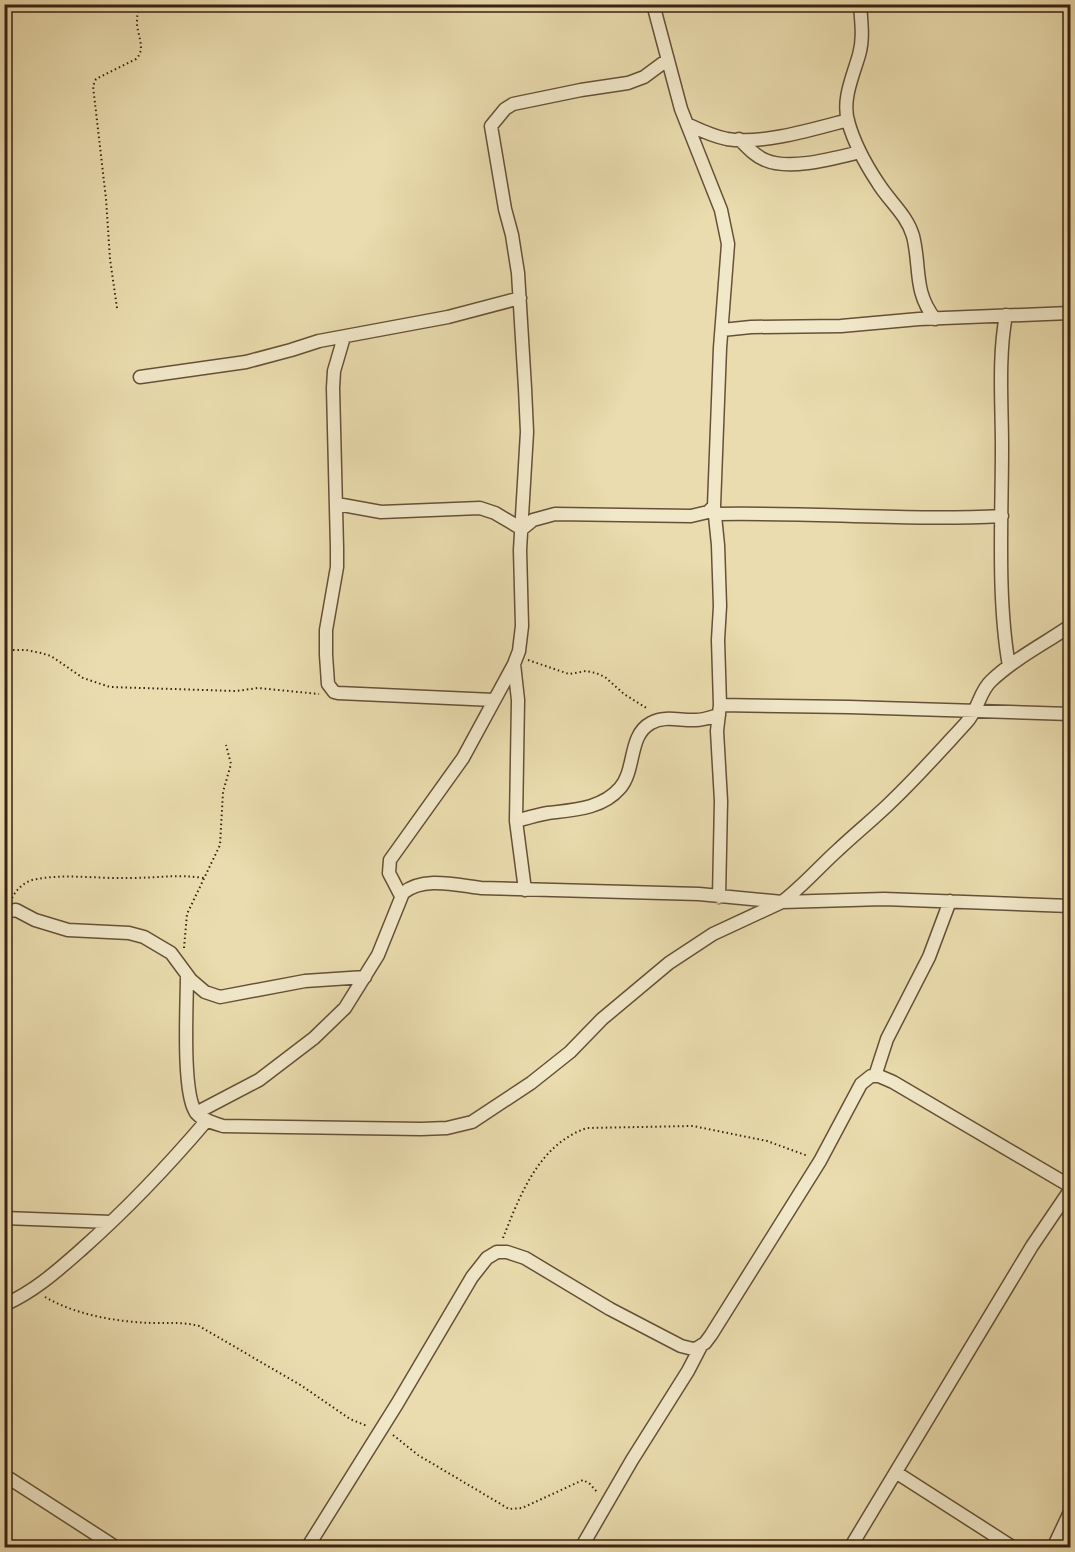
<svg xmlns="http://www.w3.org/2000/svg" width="1075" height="1552" viewBox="0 0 1075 1552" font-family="'Old Standard TT',serif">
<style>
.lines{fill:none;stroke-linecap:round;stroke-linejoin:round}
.street-casing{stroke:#665038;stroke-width:15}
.path{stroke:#3a2110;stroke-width:2;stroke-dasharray:1.5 3;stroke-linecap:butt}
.street{stroke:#f1e8ca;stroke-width:12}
</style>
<rect width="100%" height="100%" fill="#eadcae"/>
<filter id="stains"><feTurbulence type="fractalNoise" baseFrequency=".00333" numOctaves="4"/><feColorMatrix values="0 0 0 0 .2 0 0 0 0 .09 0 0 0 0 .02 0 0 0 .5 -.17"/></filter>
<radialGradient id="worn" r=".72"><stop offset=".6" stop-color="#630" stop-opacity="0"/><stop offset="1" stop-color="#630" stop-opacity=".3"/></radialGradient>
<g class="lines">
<g class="street-casing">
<path id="street" d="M860,4c1,17 4,34 -1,51 -6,21 -17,44 -11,66 6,22 18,44 30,62 11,18 29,32 35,53 8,32 0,55 22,83
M687,124c13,6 25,12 40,15 34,6 87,-10 121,-19
M739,139c8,8 16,17 26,21 25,11 70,-2 95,-8
M1006,315c-8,43 -4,89 -4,132 0,70 -5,151 7,219
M722,330l29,-3 90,-1 78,-7 151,-6
M344,337l-10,34 -1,17 4,160v19l-11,63v25l2,29 6,8 4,1 156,7
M140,377l106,-15 45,-12 28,-9 129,-24 72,-19
M337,504l44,8 99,-4 15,5 27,16 11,-9 22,-6 136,2 17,-4 6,-6 6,-158 8,-104 -7,-34 -40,-101 -28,-105
M714,506l4,39 2,61 -2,34 2,65 -3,26 4,70 -2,96
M716,514c95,-2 190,7 286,2
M514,664l4,36 -2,121 9,69
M720,705l129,2 221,7
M516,821c11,-3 21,-6 32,-8 25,-3 54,-4 72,-25 16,-18 8,-53 31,-65 14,-8 30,-2 45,-3 8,0 15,-3 23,-5
M401,896l-12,-23 1,-13 73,-102 51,-94 5,-13 3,-25 -2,-76 7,-118 -2,-44 -7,-115 -6,-38 -7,-26 -14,-83 14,-17 8,-5 68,-14 47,-7 16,-6 23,-17
M4,912l12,-2 19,10 33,10 61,3 15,4 27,16 20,27 14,12 15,5 85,-16 60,-4
M187,975c0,29 -5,114 8,136 5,9 19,12 28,15l198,3 26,-1 25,-6 59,-39 39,-31 32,-33 67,-56 44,-29 69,-32c21,-16 38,-36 57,-53 18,-17 37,-32 54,-49 26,-25 49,-51 73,-77 13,-14 13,-31 25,-42 23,-22 53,-37 79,-55
M875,1076l12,-37 42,-82 21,-56
M196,1113l63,-33 55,-42 31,-30 33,-53 25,-62c20,-17 53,-8 78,-5l218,6 83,8 102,-3 186,7
M4,1218l107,4
M4,1305c31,-14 53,-34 78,-56 45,-40 86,-83 125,-129
M897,1473l117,75
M4,1475l113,73
M307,1548l90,-144 75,-127 15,-19 10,-6h10l18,6 85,51 71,37 12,3 4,-1 8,-5 6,-8 109,-174 41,-77 10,-8h8l14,6 177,104
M581,1548l51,-88 56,-89 13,-25
M850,1548l182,-302 38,-56
M1053,1548l17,-36"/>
</g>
<path class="path" d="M117,308l-7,-49 -4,-60 -13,-113 3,-7 40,-20c11,-11 0,-25 1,-39 0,-5 2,-11 3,-16
M4,650h22l15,3 10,3 32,22 27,9 126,4 22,-3 61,6
M528,660l41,14 17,-3 10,2 9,4 19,17 24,15
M12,898c4,-8 11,-15 20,-18 31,-7 66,-1 98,-2 27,0 46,-4 74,0
M184,948l3,-34 33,-69 3,-53 8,-28 -5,-19
M503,1238c17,-43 36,-94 84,-110l106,-2 74,15 41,15
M45,1297c31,18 72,25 108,26 16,0 30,-1 46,3l103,60 48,33 17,7
M393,1435l25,20 91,54 13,-1 61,-28 7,4 7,8"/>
<use href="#street" class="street"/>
</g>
<rect width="1075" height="1552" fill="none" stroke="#eadcae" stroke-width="24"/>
<rect x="6" y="6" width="1063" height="1540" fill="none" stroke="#3a2110" stroke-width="3"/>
<rect x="12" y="12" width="1051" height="1528" fill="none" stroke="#3a2110" stroke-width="1.5"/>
<rect width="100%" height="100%" filter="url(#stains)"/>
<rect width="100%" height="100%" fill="url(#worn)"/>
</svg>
